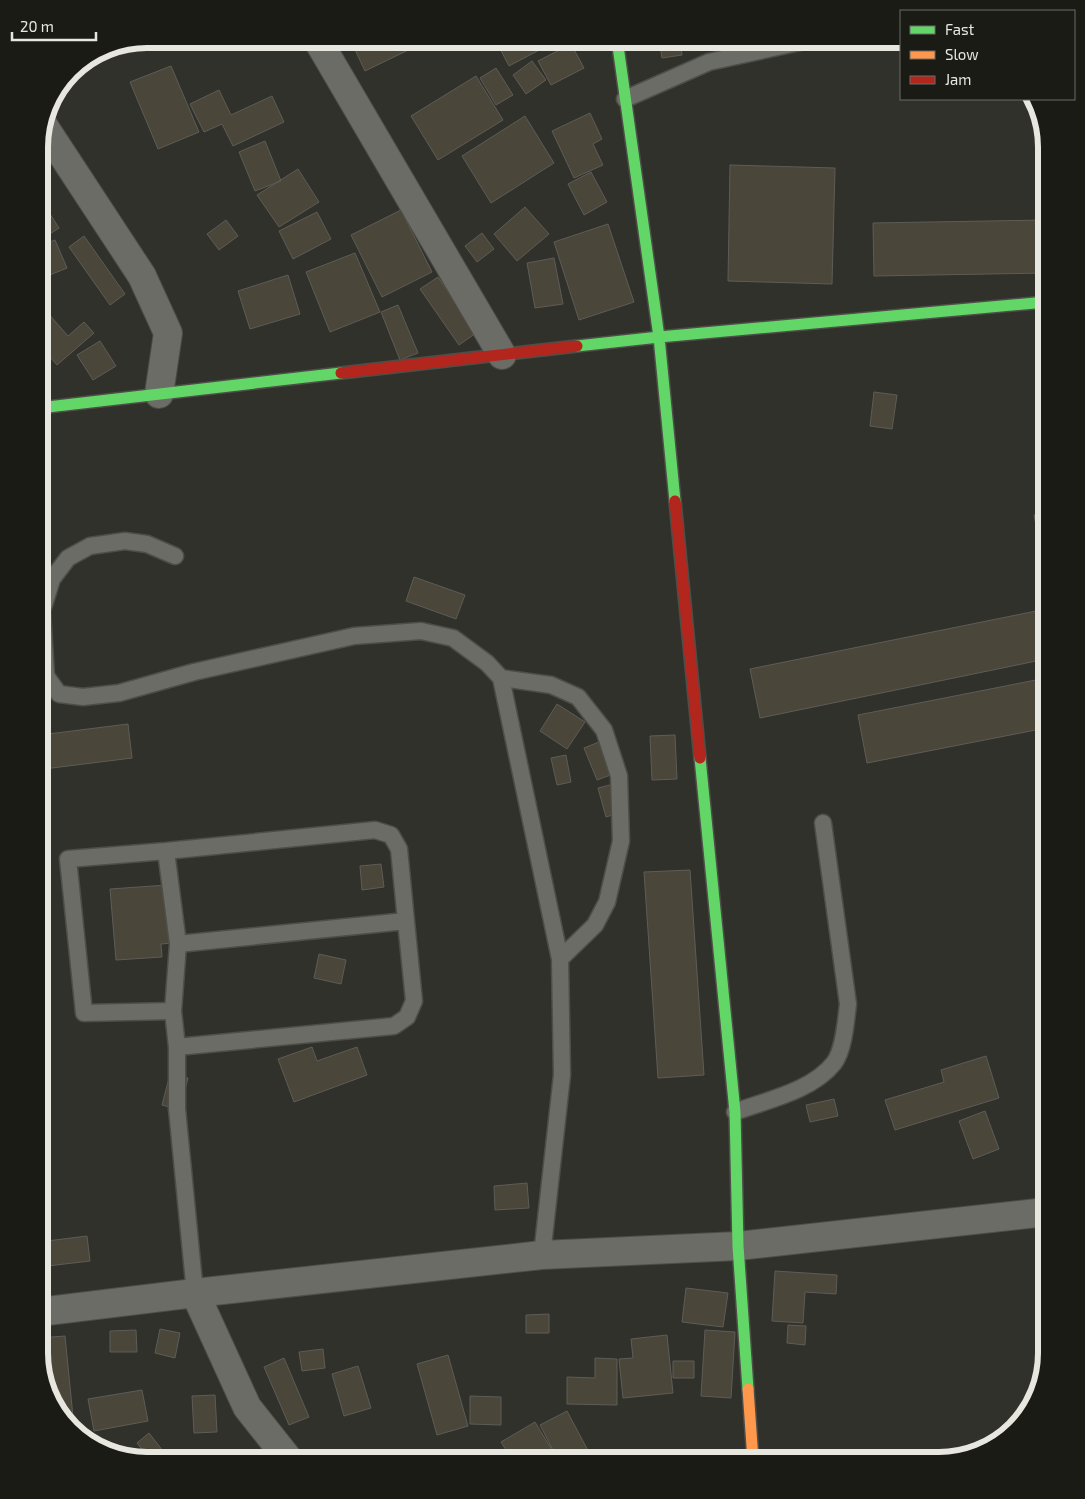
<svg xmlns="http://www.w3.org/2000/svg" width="1085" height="1499" viewBox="0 0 1085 1499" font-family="'Exo 2',sans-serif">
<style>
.building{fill:#4b463a;stroke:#5e5c58}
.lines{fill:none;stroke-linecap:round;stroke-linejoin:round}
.lane-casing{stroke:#4e4e49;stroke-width:19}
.street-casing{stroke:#4e4e49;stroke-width:30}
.fast-casing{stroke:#4e4e49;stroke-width:14}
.slow-casing{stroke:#4e4e49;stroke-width:14}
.jam-casing{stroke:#4e4e49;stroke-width:14}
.lane{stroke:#6c6c67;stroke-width:16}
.street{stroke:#6c6c67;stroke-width:28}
.fast{stroke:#63d668;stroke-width:11}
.slow{stroke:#ff974d;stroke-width:11}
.jam{stroke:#b3261e;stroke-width:11}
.rim{fill:none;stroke:#e7e7e0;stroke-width:6}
</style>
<rect width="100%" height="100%" fill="#31312b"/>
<path class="building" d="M153,39h22l-16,9z
M357,39h74l-66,32 -14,-30z
M495,39h43l5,9 -34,18z
M659,39h21l2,16 -20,3z
M571,44l13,24 -33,17 -13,-24z
M532,61l14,19 -20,14 -13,-19z
M171,66l28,66 -41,17 -28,-67z
M496,68l17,27 -17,10 -16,-27z
M476,76l27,44 -65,40 -27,-44z
M219,90l12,25 41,-19 12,26 -51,24 -11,-22 -18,8 -14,-28z
M590,113l12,26 -9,5 10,21 -29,13 -22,-47z
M525,116l29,47 -63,40 -29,-47z
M265,141l16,40 -26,10 -16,-39z
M730,165l105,3 -3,116 -104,-3z
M298,169l21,33 -40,25 -22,-32z
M591,172l16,30 -23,13 -16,-31z
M525,207l24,27 -32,27 -23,-27z
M401,210l31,62 -50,25 -31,-62z
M48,211l11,17 -20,13v-24z
M317,212l14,27 -38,20 -14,-28z
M226,220l12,16 -19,14 -12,-16z
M1046,220v53l-172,3 -1,-53z
M608,224l26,78 -55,18 -25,-78z
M482,233l12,16 -17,13 -12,-16z
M84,236l41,58 -15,11 -41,-58z
M55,240l12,28 -27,11 -1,-33z
M355,253l25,59 -50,20 -24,-60z
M554,258l9,46 -28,4 -8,-45z
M288,275l12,39 -50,15 -12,-38z
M438,277l38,56 -17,12 -39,-56z
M39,303l29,33 16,-14 10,11 -37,32 -18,-21z
M398,305l20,48 -18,7 -19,-48z
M100,341l16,25 -23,14 -16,-25z
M874,392l23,3 -5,34 -22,-3z
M1046,513v61l-12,-59z
M414,577l51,18 -9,24 -50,-18z
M1046,609v50l-286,59 -10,-49z
M1046,678v50l-179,35 -9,-48z
M557,704l28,18 -18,27 -27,-18z
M128,724l4,34 -88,11 -4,-34z
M675,735l2,44 -25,1 -2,-44z
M599,742l14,32 -16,6 -13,-32z
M566,755l5,27 -14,3 -6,-27z
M610,785l9,28 -13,4 -8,-29z
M381,864l3,23 -22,3 -2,-24z
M690,870l14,205 -46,3 -14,-206z
M167,885l5,58 -11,1 1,13 -46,3 -6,-71z
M319,954l27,6 -5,24 -27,-6z
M312,1047l5,14 40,-14 10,28 -73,27 -16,-43z
M39,1051h3l2,33 -5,1z
M986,1056l13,42 -104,32 -10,-30 59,-18 -3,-12z
M170,1074l18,4 -8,32 -18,-5z
M834,1099l4,17 -28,6 -4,-17z
M985,1111l14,38 -26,10 -14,-38z
M527,1183l2,25 -34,2 -1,-24z
M87,1236l3,25 -51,6v-25z
M775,1271l62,4 -1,19 -31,-2 -2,31 -31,-2z
M686,1288l42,5 -5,34 -41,-5z
M549,1314v19h-23v-18z
M788,1325l18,1 -1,19 -18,-2z
M160,1329l20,4 -5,25 -20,-5z
M136,1330l1,22h-27v-21z
M705,1330l30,2 -4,66 -30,-2z
M667,1335l6,58 -50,5 -4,-39 14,-1 -2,-19z
M65,1336l9,91 -21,-20 -14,-55v-14z
M323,1349l2,19 -23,3 -3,-19z
M448,1355l20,71 -31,9 -20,-71z
M284,1358l25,59 -20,8 -25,-58z
M595,1358l22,1v46l-50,-1v-27l28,1z
M673,1361h21v17h-21z
M358,1366l13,42 -27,8 -12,-42z
M142,1390l6,31 -54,10 -6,-32z
M215,1395l2,37 -23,1 -2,-37z
M470,1396l31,1v28l-31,-1z
M567,1411l26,49h-35l-18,-35z
M535,1422l20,33 -8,5h-35l-11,-18z
M149,1433l14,18 -11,9h-2l-13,-17z
M652,1454l1,6h-21v-2z
M496,1455l4,5h-10z"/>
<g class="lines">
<g class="lane-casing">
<path id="lane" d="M625,99l84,-37 105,-23
M175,556l-28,-12 -22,-3 -35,5 -22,12 -16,21 -10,32 4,65 13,18 24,3 36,-4 75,-21 160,-36 67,-5 32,7 34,25 14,15 59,281 2,116 -20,180
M501,678l50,7 27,12 26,33 15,46 2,65 -14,61 -12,23 -35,34
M166,851l-98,8 16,154 89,-2
M177,1047l217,-21 13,-9 7,-16 -8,-80 -228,23
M735,1112c32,-12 77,-21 99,-49 10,-13 12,-43 14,-59l-25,-181
M195,1293l-18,-184v-62l-4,-36 5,-67 -12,-93 209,-21 16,5 8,14 7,72"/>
</g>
<g class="street-casing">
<path id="street" d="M317,39l185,316
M43,125l99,151 26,57 -9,61
M195,1293l52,114 42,53
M39,1312l156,-19 347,-38 196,-9 308,-34"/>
</g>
<g class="fast-casing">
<path id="fast" d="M617,39l42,298 16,164
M577,346l82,-9 387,-35
M39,408l302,-35
M700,758l35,354 3,134 10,143"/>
</g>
<g class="slow-casing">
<path id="slow" d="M748,1389l5,71"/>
</g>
<g class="jam-casing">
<path id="jam" d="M341,373l236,-27
M675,501l25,257"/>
</g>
<use href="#lane" class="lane"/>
<use href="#street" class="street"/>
<use href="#fast" class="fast"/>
<use href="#slow" class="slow"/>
<use href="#jam" class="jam"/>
</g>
<path d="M0 0H1085V1499H0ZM147 48H939A99 99 0 0 1 1038 147V1353A99 99 0 0 1 939 1452H147A99 99 0 0 1 48 1353V147A99 99 0 0 1 147 48Z" fill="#1b1b16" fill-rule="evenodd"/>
<path class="rim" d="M147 48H939A99 99 0 0 1 1038 147V1353A99 99 0 0 1 939 1452H147A99 99 0 0 1 48 1353V147A99 99 0 0 1 147 48Z"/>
<rect x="900" y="10" width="175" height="90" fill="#1b1b16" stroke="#6d6d67"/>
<rect x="910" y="26" width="25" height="8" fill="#63d668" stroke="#6d6d67"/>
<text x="945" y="35" font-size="15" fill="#e7e7e0">Fast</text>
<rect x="910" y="51" width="25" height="8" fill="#ff974d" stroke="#6d6d67"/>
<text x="945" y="60" font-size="15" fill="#e7e7e0">Slow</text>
<rect x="910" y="76" width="25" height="8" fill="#b3261e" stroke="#6d6d67"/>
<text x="945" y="85" font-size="15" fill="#e7e7e0">Jam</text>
<path d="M12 32v8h84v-8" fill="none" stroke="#e7e7e0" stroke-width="2.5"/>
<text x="20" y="32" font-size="15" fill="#e7e7e0" stroke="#1b1b16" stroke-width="4" paint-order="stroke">20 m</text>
</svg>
